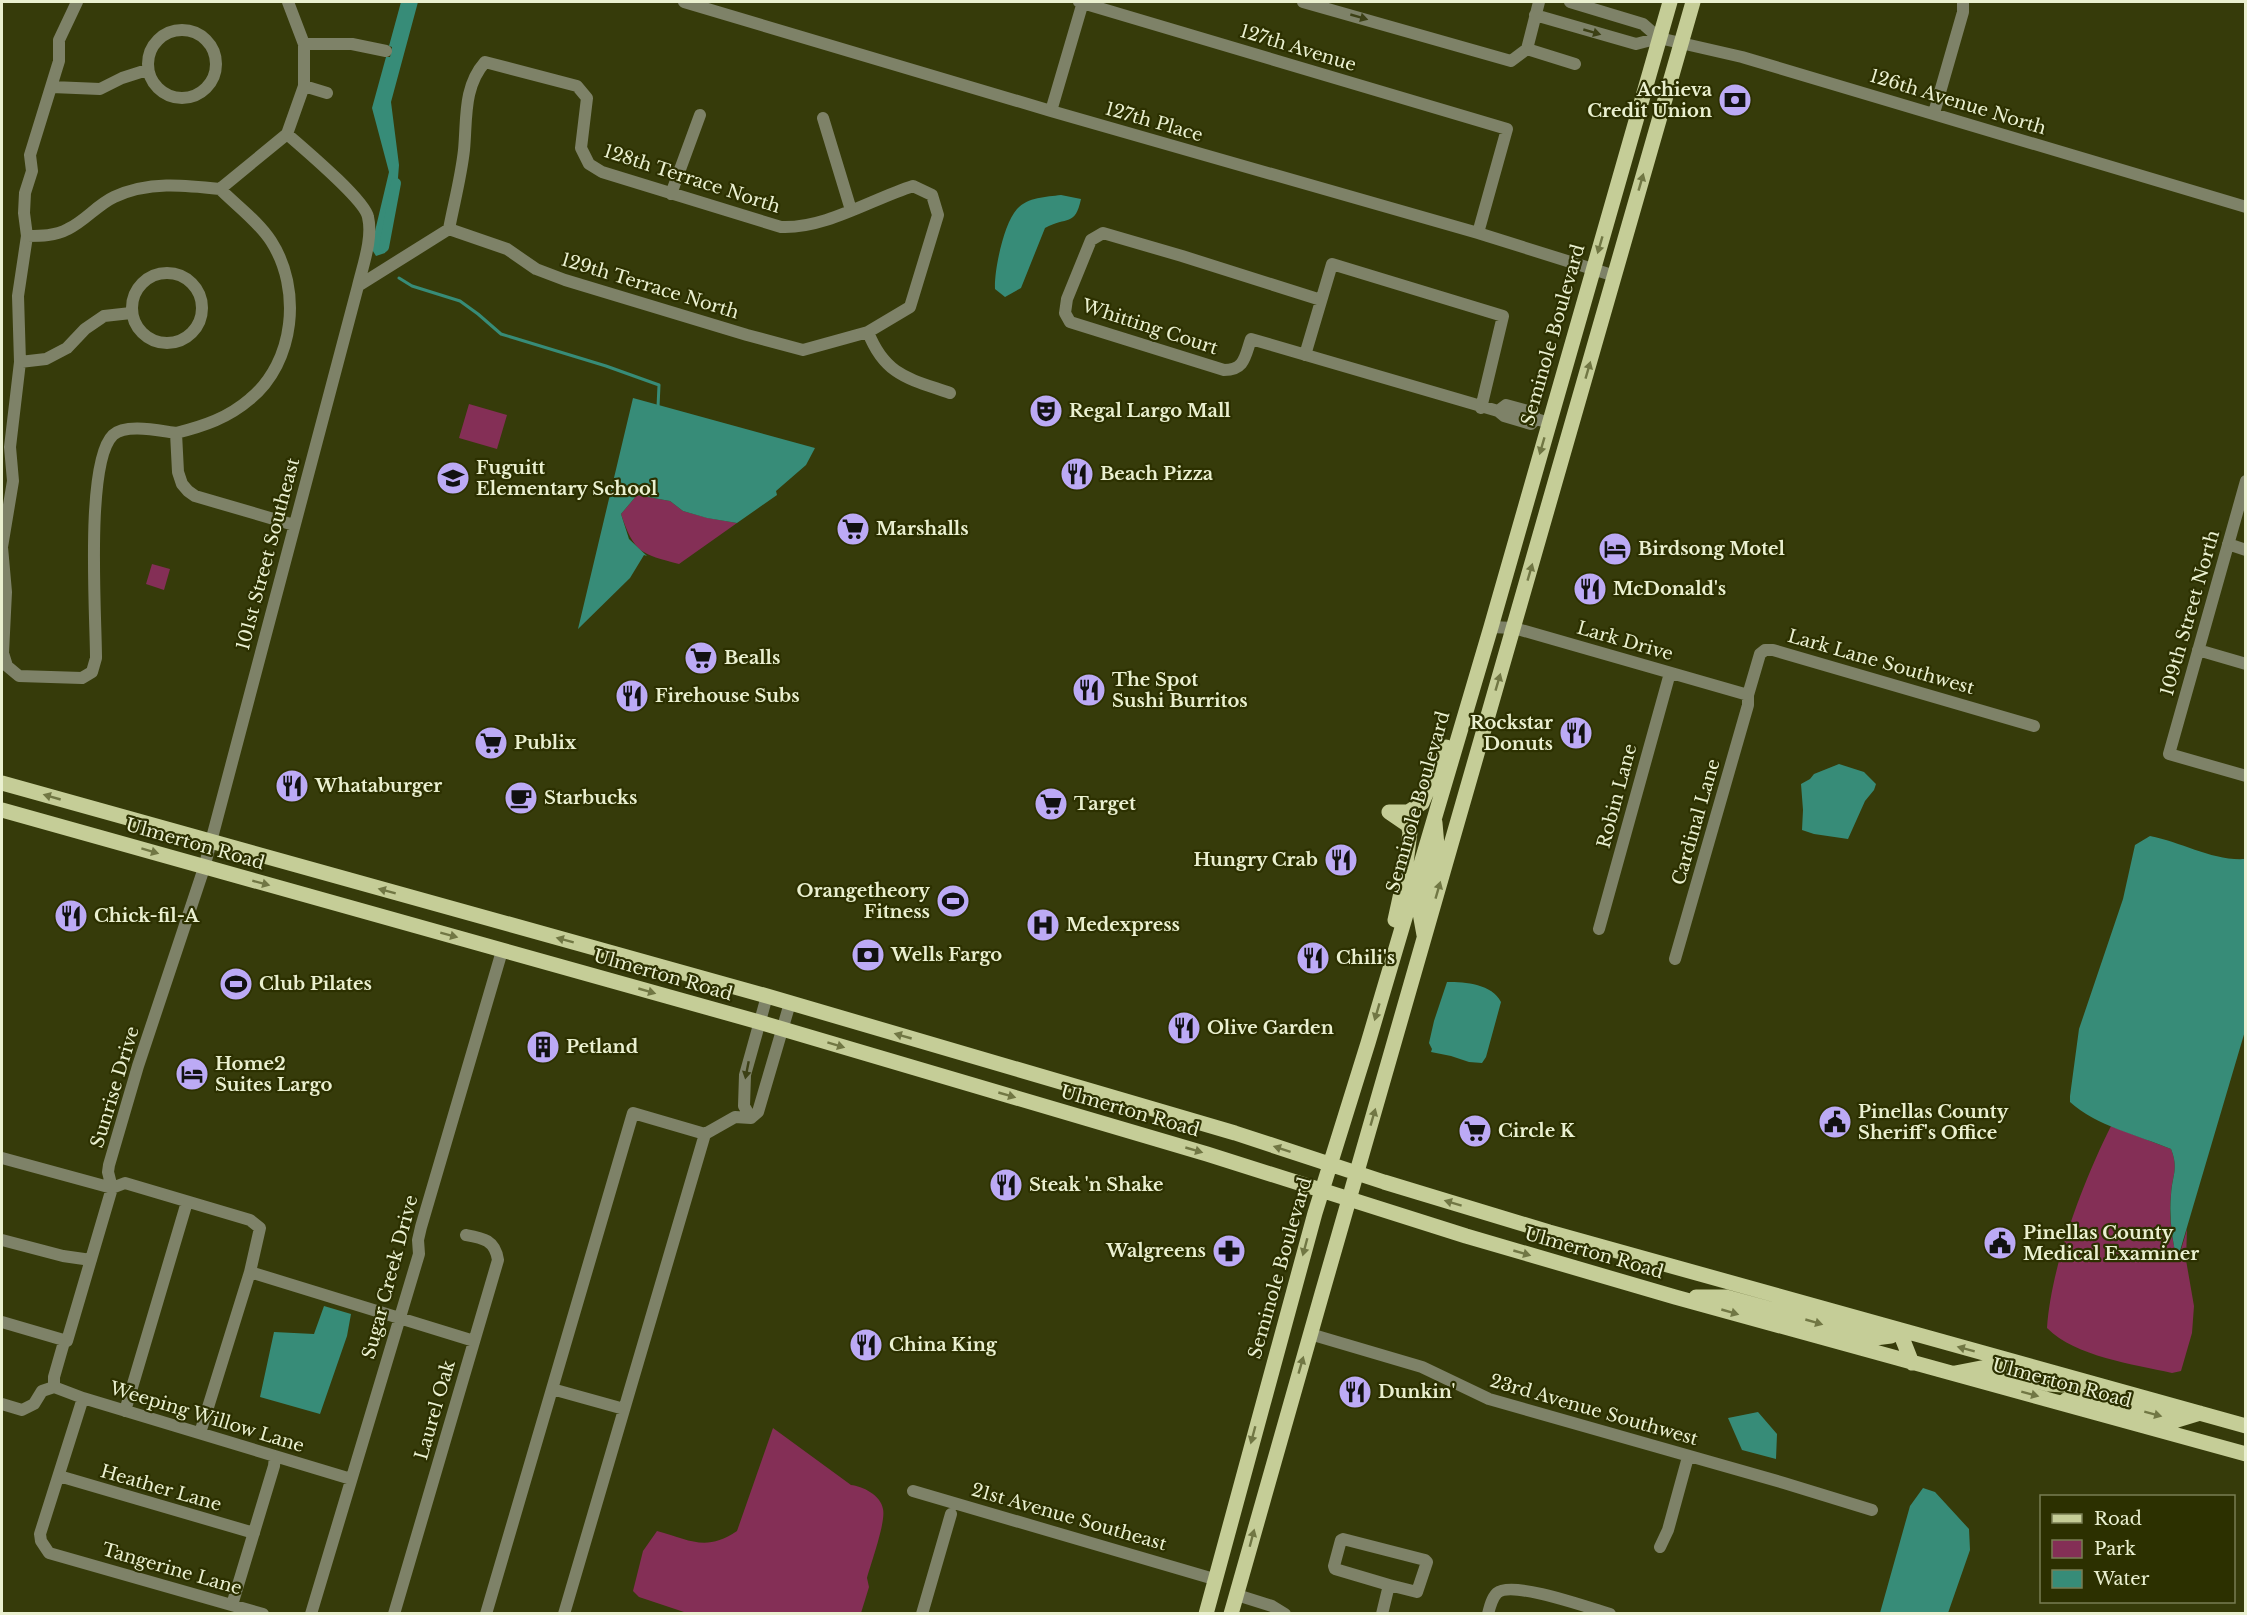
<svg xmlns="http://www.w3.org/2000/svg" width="2247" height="1615" viewBox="0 0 2247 1615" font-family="'Libre Baskerville',serif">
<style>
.green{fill:#842f56}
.water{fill:#378c78}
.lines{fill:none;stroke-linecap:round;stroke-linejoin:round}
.stream{stroke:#378c78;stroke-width:3}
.canal{stroke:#378c78;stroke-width:10}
.minor{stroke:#7e8268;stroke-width:12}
.major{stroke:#c5cd97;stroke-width:15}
.oneway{fill:#3c4015}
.oneway2{fill:#717744}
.labels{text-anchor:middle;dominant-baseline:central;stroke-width:4.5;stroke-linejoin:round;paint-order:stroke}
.street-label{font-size:18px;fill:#eaf0d0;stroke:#2c3000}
.poi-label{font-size:18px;font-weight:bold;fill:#eaf0d0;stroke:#2c3000;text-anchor:start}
</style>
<rect width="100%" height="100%" fill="#363b0a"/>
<path class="green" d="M469,404l38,11 -10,34 -38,-11z
M637,495l33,6 13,10 25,7 29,5 -58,41c-38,-10 -45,-11 -58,-50z
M152,564l18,5 -6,21 -18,-6z
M2111,1126l60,23c8,20 1,26 0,45 -2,22 0,46 7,66l9,-31 -1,31 8,46 -2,27 -11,38 -9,2c-39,-9 -96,-16 -125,-45 4,-62 36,-146 64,-202z
M773,1428l78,57c11,1 30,10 32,24 3,13 -12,54 -16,69l2,9 -8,26h-174l-48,-16 -6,-6 10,-40 14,-20c33,9 49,21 80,0z"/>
<path class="water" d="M401,2h17l-27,100 8,63 -1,13 -14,52 5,15 -4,8 -9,3 -5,-8 18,-76 -17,-64 14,-51h4l2,-10 -3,-1z
M1061,195l20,4c-6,28 -14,17 -36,29l-24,60 -16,9 -10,-8c-1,-19 9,-66 22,-80 11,-12 29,-12 44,-14z
M633,398l182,50 -9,17 -30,26 1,4 -40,28 -30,-5 -24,-7 -13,-10 -33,-6 -16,19 8,25 18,17 -3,-1 -14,23 -52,51z
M1839,764l25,8 12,12 -2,6 -9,11 -17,38 -34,-5 -12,-4 1,-20 -2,-26 9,-5 4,-5z
M2150,836c32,6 62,25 95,23v172l-68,230c-5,-22 -8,-44 -6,-66 1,-20 8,-26 0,-46 -33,-14 -75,-23 -101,-47v-6l9,-67 44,-130 12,-54z
M1447,982c19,0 45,2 54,20l-15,55 -4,6 -13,-1 -18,-6 -20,-4 1,-3 -3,-6 5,-22z
M324,1306l27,8 -4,22 -27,78 -60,-17 14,-65 40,2z
M1758,1412l19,22 -1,25 -34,-9 -14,-32z
M1923,1488l12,4 34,37 1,21 -22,63h-68l30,-107z"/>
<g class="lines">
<path class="stream" d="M399,278l13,8 48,15 18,13 23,20 105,32 53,19 -1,22"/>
<path class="canal" d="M384,247l12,-64"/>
<path class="minor" d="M77,2l-18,38v21l-29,94 2,16 -7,22 -1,20 3,23 -9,60 2,66 -10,85 3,34 -11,66 4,45 -3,61 4,13 12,10 63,2 10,-6 4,-14c0,-42 -11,-196 17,-223 13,-12 47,-4 63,-2
M684,2l367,109 427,122 137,43
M1079,2l428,127 -29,104
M1303,2l208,59 16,-12 12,-47
M1570,2l73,22 16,14 83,19 504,150
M1535,15l101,29 23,-6
M148 64a34 34 0 1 1 68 0a34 34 0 1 1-68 0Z
M304,44h48l34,7
M1527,49l48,15
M304,86l23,7
M52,87l48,2 22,-11 25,-8
M1051,111l32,-109
M1934,113l29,-101v-10
M823,118l28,92
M287,134c16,14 78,66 81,83 5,21 -5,48 -10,69
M220,189l67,-55 17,-48v-42l-16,-42
M671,194l29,-79
M27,236c14,0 28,0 41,-7 17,-8 29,-24 46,-32 34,-16 70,-12 106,-8 17,17 38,32 51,52 31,48 24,121 -21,158 -22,19 -46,27 -74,34l2,39 4,12 6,7 7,5 99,29
M132 308a35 35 0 1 1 70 0a35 35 0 1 1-70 0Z
M1321,300l-139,-44 -79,-23 -12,7 -24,59 -2,14 5,9 154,48c21,0 21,-14 27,-31l247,72 6,5 27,8 5,-5
M868,332c17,44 42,47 82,61
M1305,355l27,-91 171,52 -22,92
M20,362l26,-3 21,-11 18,-19 19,-13 27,-3
M1498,411l8,-6 26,7 4,7 7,2
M2246,481l-77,273 77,22
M2228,544l18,6
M1491,627l23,1 234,67
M2198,650l48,14
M1599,929l71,-256
M1675,959l73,-254v-10l12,-41 5,-4h8l261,76
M751,1118l-7,-12 1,-31 22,-79
M705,1134l30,-17 16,1 7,-6 32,-109
M2,1158l110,30 13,-5 125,37 10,8 -10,44 -50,161
M2,1240l61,16 28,4
M250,1272l224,69
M2,1322l65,19
M1310,1334l112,33 67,32 295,84 88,27
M54,1387v-10l10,-35 3,-1 45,-153 -4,-16 1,-7 29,-99 66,-198 154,-582 91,-57 58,20 29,20 29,11 182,55 56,15 65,-18 42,-25 28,-92 -6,-20 -19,-9c-41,13 -88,43 -132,41l-179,-55 -13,-8 -8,-16 6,-50 -10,-12 -92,-24c-22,25 -18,57 -21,88 -3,27 -10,53 -15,79
M54,1387l29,11 268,81
M552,1389l72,20
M83,1398l-43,136 1,7 8,12 214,61
M2,1404l20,6 12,-6 8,-13 12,-4
M125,1411l62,-209
M59,1476l195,57
M913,1491l301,88
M1660,1547l8,-17 20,-73
M1237,1595l35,11 13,8
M232,1605l42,-139 1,-10
M311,1614l108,-360 -1,-14 3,-13 81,-276
M394,1614l104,-354c-3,-20 -15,-22 -32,-25
M486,1614l147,-501 72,21 -141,480
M922,1614l29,-100
M1382,1614l7,-29 28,7 10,-30 -2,-2 -82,-21 -2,1 -7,26 1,3 54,16
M1488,1614c2,-8 4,-16 9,-21 15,-13 93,15 113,21"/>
<path class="major" d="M2,783l765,213 468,137 149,49 165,50 697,194
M2,810l757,212 448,132 259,82 209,61 571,157
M1389,812l19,13 2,7 -6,47 -9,41
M1389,812h19l14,-9 24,-56
M1424,935l-4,-22 17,-67 -2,-23
M1696,1297h30l149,41 16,-2 8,-6
M1899,1330l13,33
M1955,1373l31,-6 62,17 30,2
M2066,1400l25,-2 86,22 23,-7
M1206,1614l109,-401 53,-170 123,-416 179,-625
M1231,1614c152,-538 308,-1075 462,-1612"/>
</g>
<defs><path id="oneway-solid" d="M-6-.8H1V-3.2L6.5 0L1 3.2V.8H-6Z" transform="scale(1.5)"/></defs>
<g class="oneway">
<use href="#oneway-solid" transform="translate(1359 17) rotate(16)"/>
<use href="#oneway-solid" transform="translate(1592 32) rotate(16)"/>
<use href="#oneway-solid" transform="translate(747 1070) rotate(101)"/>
</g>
<g class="oneway2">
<use href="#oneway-solid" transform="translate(1641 182) rotate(-74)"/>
<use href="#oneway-solid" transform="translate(1600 245) rotate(106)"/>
<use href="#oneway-solid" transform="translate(1588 370) rotate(-74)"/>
<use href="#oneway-solid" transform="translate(1542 446) rotate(106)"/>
<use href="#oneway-solid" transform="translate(1530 572) rotate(-74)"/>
<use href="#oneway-solid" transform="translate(1498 682) rotate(-74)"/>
<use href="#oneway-solid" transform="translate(52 797) rotate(-164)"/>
<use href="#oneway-solid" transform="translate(150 851) rotate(17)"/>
<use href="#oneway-solid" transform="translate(261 883) rotate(15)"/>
<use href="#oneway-solid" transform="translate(1438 890) rotate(-74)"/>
<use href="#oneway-solid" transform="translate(387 891) rotate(-165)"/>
<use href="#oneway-solid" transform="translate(449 935) rotate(15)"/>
<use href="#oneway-solid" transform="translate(565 940) rotate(-165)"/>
<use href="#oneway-solid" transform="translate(647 991) rotate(16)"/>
<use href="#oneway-solid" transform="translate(1377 1012) rotate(106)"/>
<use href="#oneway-solid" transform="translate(903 1036) rotate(-164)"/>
<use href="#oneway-solid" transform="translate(836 1045) rotate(17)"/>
<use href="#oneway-solid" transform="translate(1007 1095) rotate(16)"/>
<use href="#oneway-solid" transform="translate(1373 1117) rotate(-74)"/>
<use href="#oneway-solid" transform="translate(1282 1149) rotate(-162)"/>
<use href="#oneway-solid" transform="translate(1194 1150) rotate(16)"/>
<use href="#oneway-solid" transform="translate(1453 1203) rotate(-163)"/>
<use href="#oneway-solid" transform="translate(1305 1247) rotate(105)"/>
<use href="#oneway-solid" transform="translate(1522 1253) rotate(16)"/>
<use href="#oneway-solid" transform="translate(1730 1312) rotate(16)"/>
<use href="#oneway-solid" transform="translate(1814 1322) rotate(16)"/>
<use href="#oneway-solid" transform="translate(1966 1349) rotate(-165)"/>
<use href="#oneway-solid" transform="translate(1301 1365) rotate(-74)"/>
<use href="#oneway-solid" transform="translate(2030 1394) rotate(15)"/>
<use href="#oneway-solid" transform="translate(2153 1414) rotate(15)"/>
<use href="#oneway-solid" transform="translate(1253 1435) rotate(105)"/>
<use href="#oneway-solid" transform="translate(1252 1538) rotate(-75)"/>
</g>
<defs>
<g id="bank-disc" transform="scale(1.725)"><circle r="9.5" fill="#bcaaf5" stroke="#2c3000"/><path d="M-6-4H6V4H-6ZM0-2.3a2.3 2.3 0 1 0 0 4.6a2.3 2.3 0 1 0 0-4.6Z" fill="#111"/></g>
<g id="theatre-disc" transform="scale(1.725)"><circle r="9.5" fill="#bcaaf5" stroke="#2c3000"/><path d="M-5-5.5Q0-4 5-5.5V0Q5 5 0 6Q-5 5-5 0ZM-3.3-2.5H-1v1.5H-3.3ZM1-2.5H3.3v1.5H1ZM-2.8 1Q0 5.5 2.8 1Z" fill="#111"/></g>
<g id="restaurant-disc" transform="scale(1.725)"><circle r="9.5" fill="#bcaaf5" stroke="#2c3000"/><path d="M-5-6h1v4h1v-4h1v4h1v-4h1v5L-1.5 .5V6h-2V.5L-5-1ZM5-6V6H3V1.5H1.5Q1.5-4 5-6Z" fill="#111"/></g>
<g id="school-disc" transform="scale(1.725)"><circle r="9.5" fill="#bcaaf5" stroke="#2c3000"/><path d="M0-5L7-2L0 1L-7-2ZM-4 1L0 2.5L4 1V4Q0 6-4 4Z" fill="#111"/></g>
<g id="supermarket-disc" transform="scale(1.725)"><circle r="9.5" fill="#bcaaf5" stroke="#2c3000"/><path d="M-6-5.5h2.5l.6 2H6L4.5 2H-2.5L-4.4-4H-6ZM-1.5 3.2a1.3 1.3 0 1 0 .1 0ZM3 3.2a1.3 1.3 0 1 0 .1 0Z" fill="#111"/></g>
<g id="hotel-disc" transform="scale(1.725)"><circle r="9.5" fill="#bcaaf5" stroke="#2c3000"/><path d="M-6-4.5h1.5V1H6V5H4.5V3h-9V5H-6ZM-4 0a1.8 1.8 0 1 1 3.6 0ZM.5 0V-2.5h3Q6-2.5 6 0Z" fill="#111"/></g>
<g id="cafe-disc" transform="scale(1.725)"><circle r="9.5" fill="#bcaaf5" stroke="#2c3000"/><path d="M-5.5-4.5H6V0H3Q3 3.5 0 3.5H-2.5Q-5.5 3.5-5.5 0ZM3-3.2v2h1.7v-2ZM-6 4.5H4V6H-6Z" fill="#111"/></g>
<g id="stadium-disc" transform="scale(1.725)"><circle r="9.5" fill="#bcaaf5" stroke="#2c3000"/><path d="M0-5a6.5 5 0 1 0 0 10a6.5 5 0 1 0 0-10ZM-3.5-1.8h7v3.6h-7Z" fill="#111"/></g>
<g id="hospital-disc" transform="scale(1.725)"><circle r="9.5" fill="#bcaaf5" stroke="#2c3000"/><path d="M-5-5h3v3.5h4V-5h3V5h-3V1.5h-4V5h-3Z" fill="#111"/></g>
<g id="building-disc" transform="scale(1.725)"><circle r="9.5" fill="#bcaaf5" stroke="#2c3000"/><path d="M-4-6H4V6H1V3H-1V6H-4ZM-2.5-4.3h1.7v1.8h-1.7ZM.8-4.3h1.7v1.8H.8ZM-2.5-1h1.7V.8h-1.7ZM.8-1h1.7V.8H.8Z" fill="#111"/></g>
<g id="civic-disc" transform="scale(1.725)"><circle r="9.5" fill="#bcaaf5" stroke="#2c3000"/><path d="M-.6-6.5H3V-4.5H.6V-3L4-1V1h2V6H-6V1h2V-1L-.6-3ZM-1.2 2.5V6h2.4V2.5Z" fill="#111"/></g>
<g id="pharmacy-disc" transform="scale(1.725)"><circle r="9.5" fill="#bcaaf5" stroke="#2c3000"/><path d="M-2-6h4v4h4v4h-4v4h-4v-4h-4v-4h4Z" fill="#111"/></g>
</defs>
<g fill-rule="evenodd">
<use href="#bank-disc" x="1735" y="100"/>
<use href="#theatre-disc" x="1046" y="411"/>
<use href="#restaurant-disc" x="1077" y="474"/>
<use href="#school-disc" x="453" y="478"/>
<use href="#supermarket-disc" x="853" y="529"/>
<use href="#hotel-disc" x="1615" y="549"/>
<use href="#restaurant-disc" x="1590" y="589"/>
<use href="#supermarket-disc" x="701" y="658"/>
<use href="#restaurant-disc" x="1089" y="690"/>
<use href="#restaurant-disc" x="632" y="696"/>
<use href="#restaurant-disc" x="1576" y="733"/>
<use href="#supermarket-disc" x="491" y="743"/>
<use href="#restaurant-disc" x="292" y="786"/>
<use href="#cafe-disc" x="521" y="798"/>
<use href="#supermarket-disc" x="1051" y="804"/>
<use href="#restaurant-disc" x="1341" y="860"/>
<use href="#stadium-disc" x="953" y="901"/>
<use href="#restaurant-disc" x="71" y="916"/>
<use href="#hospital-disc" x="1043" y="925"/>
<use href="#bank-disc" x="868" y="955"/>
<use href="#restaurant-disc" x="1313" y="958"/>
<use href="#stadium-disc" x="236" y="984"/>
<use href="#restaurant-disc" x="1184" y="1028"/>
<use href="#building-disc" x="543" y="1047"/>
<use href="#hotel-disc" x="192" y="1074"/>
<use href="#civic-disc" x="1835" y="1122"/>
<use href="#supermarket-disc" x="1475" y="1131"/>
<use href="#restaurant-disc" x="1006" y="1185"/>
<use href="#civic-disc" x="2000" y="1243"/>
<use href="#pharmacy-disc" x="1229" y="1251"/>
<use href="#restaurant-disc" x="866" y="1345"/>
<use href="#restaurant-disc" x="1355" y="1392"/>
</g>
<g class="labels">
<g class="street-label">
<text transform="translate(1298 48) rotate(17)">127th Avenue</text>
<text transform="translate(1958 102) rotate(17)">126th Avenue North</text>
<text transform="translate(1154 122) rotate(16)">127th Place</text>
<text transform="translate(692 179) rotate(18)">128th Terrace North</text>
<text transform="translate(650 286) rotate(17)">129th Terrace North</text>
<text transform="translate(1150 327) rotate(18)">Whitting Court</text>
<text transform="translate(1553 335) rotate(-74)">Seminole Boulevard</text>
<text transform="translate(268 554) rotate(-75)">101st Street Southeast</text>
<text transform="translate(2190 613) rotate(-74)">109th Street North</text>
<text transform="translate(1625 641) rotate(16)">Lark Drive</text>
<text transform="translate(1881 662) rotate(16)">Lark Lane Southwest</text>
<text transform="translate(1617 796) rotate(-75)">Robin Lane</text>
<text transform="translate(1418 802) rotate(-74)">Seminole Boulevard</text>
<text transform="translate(1696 822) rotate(-74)">Cardinal Lane</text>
<text transform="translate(195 844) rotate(16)">Ulmerton Road</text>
<text transform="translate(663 975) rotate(16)">Ulmerton Road</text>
<text transform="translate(115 1087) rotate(-73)">Sunrise Drive</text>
<text transform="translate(1130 1111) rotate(16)">Ulmerton Road</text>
<text transform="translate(1594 1253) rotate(16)">Ulmerton Road</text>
<text transform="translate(1280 1268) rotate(-74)">Seminole Boulevard</text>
<text transform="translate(390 1277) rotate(-75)">Sugar Creek Drive</text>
<text transform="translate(2062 1383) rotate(15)">Ulmerton Road</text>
<text transform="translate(435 1410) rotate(-74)">Laurel Oak</text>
<text transform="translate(1594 1410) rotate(16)">23rd Avenue Southwest</text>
<text transform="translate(207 1417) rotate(17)">Weeping Willow Lane</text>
<text transform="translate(161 1488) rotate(16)">Heather Lane</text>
<text transform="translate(1069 1517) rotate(16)">21st Avenue Southeast</text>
<text transform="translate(172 1569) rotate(16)">Tangerine Lane</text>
</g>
<g class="poi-label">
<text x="1712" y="90" text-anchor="end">Achieva<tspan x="1712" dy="21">Credit Union</tspan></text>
<text x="1069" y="411">Regal Largo Mall</text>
<text x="476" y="468">Fuguitt<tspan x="476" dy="21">Elementary School</tspan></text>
<text x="1100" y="474">Beach Pizza</text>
<text x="876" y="529">Marshalls</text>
<text x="1638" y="549">Birdsong Motel</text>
<text x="1613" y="589">McDonald's</text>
<text x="724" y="658">Bealls</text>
<text x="1112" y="680">The Spot<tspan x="1112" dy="21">Sushi Burritos</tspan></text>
<text x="655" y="696">Firehouse Subs</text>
<text x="1553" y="723" text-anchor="end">Rockstar<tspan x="1553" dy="21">Donuts</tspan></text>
<text x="514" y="743">Publix</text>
<text x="315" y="786">Whataburger</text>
<text x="544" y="798">Starbucks</text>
<text x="1074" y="804">Target</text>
<text x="1318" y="860" text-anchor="end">Hungry Crab</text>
<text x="930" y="891" text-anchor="end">Orangetheory<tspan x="930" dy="21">Fitness</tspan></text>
<text x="94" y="916">Chick-fil-A</text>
<text x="1066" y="925">Medexpress</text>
<text x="891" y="955">Wells Fargo</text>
<text x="1336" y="958">Chili's</text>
<text x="259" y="984">Club Pilates</text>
<text x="1207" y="1028">Olive Garden</text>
<text x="566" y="1047">Petland</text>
<text x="215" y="1064">Home2<tspan x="215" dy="21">Suites Largo</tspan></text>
<text x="1858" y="1112">Pinellas County<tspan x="1858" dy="21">Sheriff's Office</tspan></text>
<text x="1498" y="1131">Circle K</text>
<text x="1029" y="1185">Steak 'n Shake</text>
<text x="2023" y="1233">Pinellas County<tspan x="2023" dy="21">Medical Examiner</tspan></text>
<text x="1206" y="1251" text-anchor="end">Walgreens</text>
<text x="889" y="1345">China King</text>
<text x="1378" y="1392">Dunkin'</text>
</g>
</g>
<rect width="2247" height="1615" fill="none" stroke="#eaf0d0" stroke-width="6"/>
<rect x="2040" y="1495" width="195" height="108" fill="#2c3000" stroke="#787d53" stroke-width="1.5"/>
<rect x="2052" y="1514" width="30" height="9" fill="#c5cd97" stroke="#787d53" stroke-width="1.5"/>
<text x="2094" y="1525" font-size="18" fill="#eaf0d0">Road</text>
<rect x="2052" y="1540" width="30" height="18" fill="#842f56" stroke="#787d53" stroke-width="1.5"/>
<text x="2094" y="1555" font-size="18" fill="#eaf0d0">Park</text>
<rect x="2052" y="1570" width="30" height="18" fill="#378c78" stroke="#787d53" stroke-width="1.5"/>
<text x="2094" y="1585" font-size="18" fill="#eaf0d0">Water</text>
</svg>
